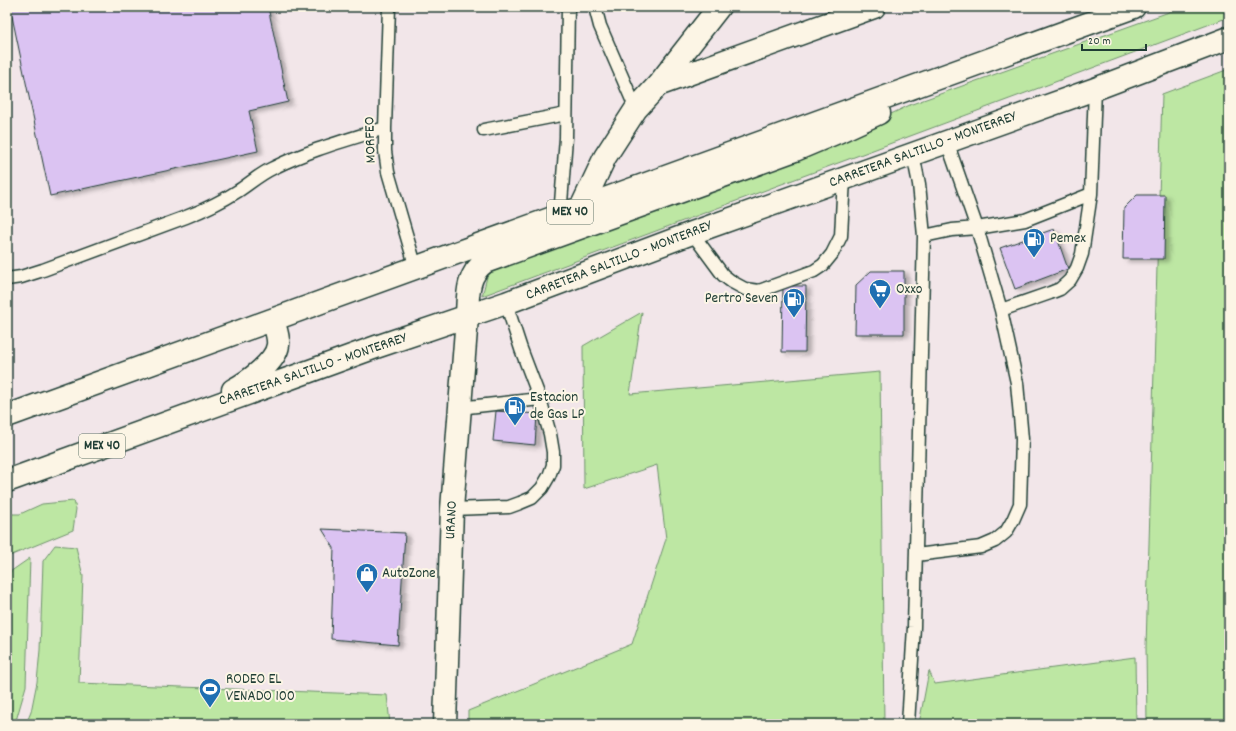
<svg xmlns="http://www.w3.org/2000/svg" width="1236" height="731" viewBox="0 0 1236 731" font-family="Dekko,sans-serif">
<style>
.green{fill:#bde7a3;stroke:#6e926c}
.building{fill:#dbc3f2;stroke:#1f3d34;filter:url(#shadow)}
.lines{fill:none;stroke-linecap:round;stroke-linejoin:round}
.service-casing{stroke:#1f3d34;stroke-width:15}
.minor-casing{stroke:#1f3d34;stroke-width:25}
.tertiary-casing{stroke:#1f3d34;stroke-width:25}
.primary-casing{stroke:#1f3d34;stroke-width:25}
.service{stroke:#fcf5e5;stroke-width:12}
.minor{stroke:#fcf5e5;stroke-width:22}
.tertiary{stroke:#fcf5e5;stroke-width:22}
.primary{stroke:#fcf5e5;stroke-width:22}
.labels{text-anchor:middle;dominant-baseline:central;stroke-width:4;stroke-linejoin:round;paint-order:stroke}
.shield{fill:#fcf5e5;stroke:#617469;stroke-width:1}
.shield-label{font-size:14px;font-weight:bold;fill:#1f3d34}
.street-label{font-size:15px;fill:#1f3d34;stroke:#fcf5e5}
.poi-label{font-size:15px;fill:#1f3d34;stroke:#fcf5e5;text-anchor:start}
</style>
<defs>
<filter id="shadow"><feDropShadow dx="4.5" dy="2.5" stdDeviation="2" flood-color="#0004"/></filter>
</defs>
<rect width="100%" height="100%" fill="#f2e6e9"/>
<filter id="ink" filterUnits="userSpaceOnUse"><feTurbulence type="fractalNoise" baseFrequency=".025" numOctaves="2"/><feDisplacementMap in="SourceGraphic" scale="8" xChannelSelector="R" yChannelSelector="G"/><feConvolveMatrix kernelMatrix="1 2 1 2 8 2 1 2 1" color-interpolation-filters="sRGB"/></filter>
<g filter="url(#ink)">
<path class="green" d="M1183,7h46v10l-747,279 5,-19 6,-6 297,-109 122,-58z
M1229,69v655h-82l-1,-77 16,-553z
M642,312l-12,82 250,-22 4,352h-416v-13l164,-67 34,-105 -9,-74 -73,24 -1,-143z
M74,501l2,8 -3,21 -66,27v-43h13l22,-10z
M55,545l21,2 7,29 -4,107 308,12 3,29h-364l5,-12 6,-30 3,-32 3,-89z
M30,558l-4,128 -11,38h-8v-150z
M1135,657l1,67h-217l10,-53 6,13z"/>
<path class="building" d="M10,7h258l20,95 -39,9 9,40 -208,45z
M1137,195h28l-1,64h-41l1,-51z
M1054,229l14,40 -53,20 -15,-41z
M871,271h33v63h-49l1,-49z
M783,286h23l-1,66h-23z
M496,411l41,3 -2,31 -42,-4z
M322,529l83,4 -7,112 -67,-6 3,-91z"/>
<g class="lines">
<g class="service-casing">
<path id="service" d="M389,7l-4,121v23l3,21 28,96
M595,7l5,19 36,83
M484,130l82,-16
M947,142l30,86 24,82 49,-17 10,-4 10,-9 7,-12 5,-14 9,-60 4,-105
M560,216l6,-78 2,-131
M692,233l31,42 9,7 13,7 14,2 55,-20 9,-6 9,-11 9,-18 3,-58
M924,236l28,-6 25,-2 48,-8 66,-26
M7,279l14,-2 22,-7 143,-53c18,-7 35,-15 52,-26 11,-7 22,-17 35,-23 36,-18 74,-28 112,-40
M459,408l81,-9
M452,509l57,-2 11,-4 12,-5 10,-10 7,-12 4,-11v-13l-3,-18 -10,-35 -19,-50 -15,-46
M916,555l65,-8 14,-6 11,-9 7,-12 7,-16 2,-65 -5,-56 -16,-73
M908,724l6,-97 10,-391 -5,-52 -6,-30"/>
</g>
<g class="minor-casing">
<path id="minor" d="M658,85l61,-78
M577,221l4,-13 24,-51 31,-48 22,-24 216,-78"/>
</g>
<g class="tertiary-casing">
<path id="tertiary" d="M445,724l7,-215 15,-192"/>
</g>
<g class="primary-casing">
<path id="primary" d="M467,317c1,-20 -1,-42 18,-55l310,-112 45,-19 39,-18
M233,390c15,-8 43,-28 45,-45 1,-9 -3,-17 -5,-25
M7,416l1127,-409
M7,481l369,-134 130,-44 186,-70 403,-144 134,-51"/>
</g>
<use href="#service" class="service"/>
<use href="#minor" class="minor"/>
<use href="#tertiary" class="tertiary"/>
<use href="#primary" class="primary"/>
</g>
</g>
<defs>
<g id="fuel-pin" transform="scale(1.15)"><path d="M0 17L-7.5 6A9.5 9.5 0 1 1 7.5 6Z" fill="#1f6fb2" stroke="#fcf5e5"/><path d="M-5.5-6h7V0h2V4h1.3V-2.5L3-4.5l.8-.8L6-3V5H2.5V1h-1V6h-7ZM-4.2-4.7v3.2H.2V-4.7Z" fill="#fff"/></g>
<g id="supermarket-pin" transform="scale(1.15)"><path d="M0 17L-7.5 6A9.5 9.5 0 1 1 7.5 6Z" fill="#1f6fb2" stroke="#fcf5e5"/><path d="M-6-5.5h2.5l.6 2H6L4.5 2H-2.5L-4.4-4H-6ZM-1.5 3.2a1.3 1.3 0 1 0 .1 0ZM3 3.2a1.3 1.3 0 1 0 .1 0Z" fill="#fff"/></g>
<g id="shop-pin" transform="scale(1.15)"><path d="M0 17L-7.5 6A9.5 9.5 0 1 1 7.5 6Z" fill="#1f6fb2" stroke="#fcf5e5"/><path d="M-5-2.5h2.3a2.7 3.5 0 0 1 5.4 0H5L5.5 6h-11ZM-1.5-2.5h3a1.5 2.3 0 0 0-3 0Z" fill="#fff"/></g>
<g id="stadium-pin" transform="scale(1.15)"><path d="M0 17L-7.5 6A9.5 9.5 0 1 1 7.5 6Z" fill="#1f6fb2" stroke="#fcf5e5"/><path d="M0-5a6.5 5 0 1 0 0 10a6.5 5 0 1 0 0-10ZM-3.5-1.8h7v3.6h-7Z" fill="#fff"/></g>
</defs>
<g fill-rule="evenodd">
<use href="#fuel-pin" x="1034" y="239"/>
<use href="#supermarket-pin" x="880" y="290"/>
<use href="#fuel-pin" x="794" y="299"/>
<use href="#fuel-pin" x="515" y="407"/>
<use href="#shop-pin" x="367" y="574"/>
<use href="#stadium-pin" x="210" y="689"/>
</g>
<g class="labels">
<g class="shield">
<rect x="547" y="200" width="46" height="24" rx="3"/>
<rect x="79" y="434" width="46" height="24" rx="3"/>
</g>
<g class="shield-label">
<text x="570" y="212">MEX 40</text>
<text x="102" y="446">MEX 40</text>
</g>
<g class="street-label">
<text transform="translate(371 140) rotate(-92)">MORFEO</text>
<text transform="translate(923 150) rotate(-20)">CARRETERA SALTILLO - MONTERREY</text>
<text transform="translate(619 261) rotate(-21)">CARRETERA SALTILLO - MONTERREY</text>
<text transform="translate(313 370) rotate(-19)">CARRETERA SALTILLO - MONTERREY</text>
<text transform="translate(452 520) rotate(-87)">URANO</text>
</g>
<g class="poi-label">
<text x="1050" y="239">Pemex</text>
<text x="896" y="290">Oxxo</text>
<text x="778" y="299" text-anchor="end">Pertro Seven</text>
<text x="530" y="398">Estacion<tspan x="530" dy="17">de Gas LP</tspan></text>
<text x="382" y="574">AutoZone</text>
<text x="226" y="680">RODEO EL<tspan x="226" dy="17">VENADO 100</tspan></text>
</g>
</g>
<rect width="1236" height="731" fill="none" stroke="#fcf5e5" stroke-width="24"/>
<rect x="12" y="12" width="1212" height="707" fill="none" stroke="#1f3d34" stroke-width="1.5" filter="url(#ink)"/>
<path d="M1082 44v6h64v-6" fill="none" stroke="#1f3d34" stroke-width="2"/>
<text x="1088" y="44" font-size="12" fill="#1f3d34" stroke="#fcf5e5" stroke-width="3" paint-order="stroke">20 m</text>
</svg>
